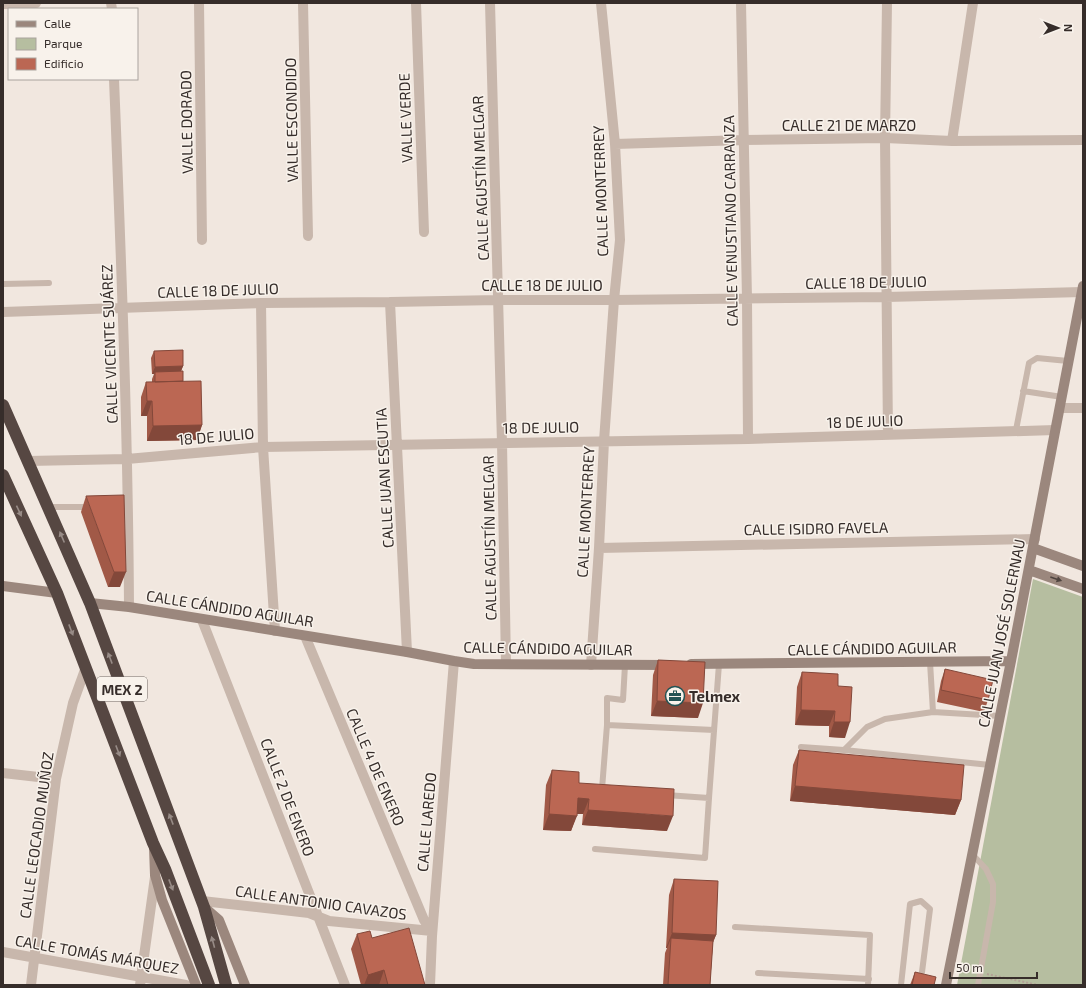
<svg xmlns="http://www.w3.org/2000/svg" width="1086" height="988" viewBox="0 0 1086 988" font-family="'Exo 2',sans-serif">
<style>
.green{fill:#b6bea0}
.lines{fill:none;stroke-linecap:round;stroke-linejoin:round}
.path{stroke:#b3a196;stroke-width:2;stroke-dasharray:2 2;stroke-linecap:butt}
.lane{stroke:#c8b7ac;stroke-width:6}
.street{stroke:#c8b7ac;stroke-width:10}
.secondary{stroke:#9b877d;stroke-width:10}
.highway{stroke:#564742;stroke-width:12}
.wall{fill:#a15947}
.shaded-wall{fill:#83483a}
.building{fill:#bb6753;stroke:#83483a}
.oneway{fill:#978b86}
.oneway2{fill:#4f443f}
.labels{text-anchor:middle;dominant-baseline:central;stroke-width:3;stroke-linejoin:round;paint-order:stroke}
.shield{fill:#f8f2eb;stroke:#706864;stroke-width:1}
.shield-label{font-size:14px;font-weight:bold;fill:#362d2a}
.street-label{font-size:15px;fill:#362d2a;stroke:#f8f2eb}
.poi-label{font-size:15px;font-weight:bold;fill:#362d2a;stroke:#f8f2eb;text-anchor:start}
</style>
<rect width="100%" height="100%" fill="#f1e7df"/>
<path class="green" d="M1033,579l50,18v388h-126z"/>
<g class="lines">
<path class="path" d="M987,974l51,11"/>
<path class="lane" d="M3,284l46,-1
M1023,391l39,6
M1016,430l13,-67 8,-5 31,3
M48,507h43
M930,662l3,50 67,4
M607,725v-27l16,2 2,-35
M801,747l43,3 146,15
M844,750l23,-23 18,-8 48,-7
M605,790l-3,-1 5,-64 107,5
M666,795l43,3 10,-134
M595,849l110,9 4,-60
M972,854l14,15 7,15v18l-15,83
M735,927l135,8 -2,50
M758,973l111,6
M901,985l9,-81 11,-3 9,8 -8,63"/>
<path class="street" d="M111,3l1,6
M199,3l3,237
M303,3l5,233
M416,3l8,229
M490,3l12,440 4,221
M741,3l6,296 1,140
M887,3l-2,135 3,297
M3,4l33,-1
M114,79c7,176 14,352 15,528
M952,141l21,-138
M615,144l129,-4 141,-2 67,3 131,-1
M390,302l17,350
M261,303l2,144 12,184
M3,312l258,-9 129,-1 108,-2h116l272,-3 196,-5
M1060,408h23
M28,461l99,-2 136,-12 485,-8 307,-9
M599,548l436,-9
M202,620l143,365
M305,636l119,284 8,11
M591,665l8,-117 5,-107 10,-141 6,-60 -5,-96 -14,-141
M3,773l53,6
M202,901l107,12 20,8 103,10v5
M3,952l183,33
M31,985l25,-206 17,-76 13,-36
M140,985l15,-108
M430,985l2,-49 22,-275"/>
<path class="secondary" d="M1033,548l50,18
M1029,570l54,19
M3,586l54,7
M90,603l39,4 278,45 47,9 20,3 195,1
M691,664l320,-3
M154,847l1,28 7,25 34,85
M204,907l15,13 26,65
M946,985l65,-324 72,-375"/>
<path class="highway" d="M3,405l87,198 114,304 22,78
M3,475l54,118 96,250 12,26 44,116"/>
</g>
<path class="wall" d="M154,351l29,15 -2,5 2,10 19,44 -5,15 -50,1v-25h-6v-19l5,-15h6v-3l2,-5h-2l-1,-16z
M86,496l34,91h-12l-27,-75z
M658,660l40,58 -47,-2 2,-41z
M945,669l43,31 -4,12 -47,-10 4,-21z
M802,672l36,14 7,52 -16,-1v-11l-34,-1 2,-38z
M799,750l162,50 -6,15 -165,-14 3,-36z
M552,770l27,13 88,48 -85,-6 1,-11h-6l-6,17 -28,-1 3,-45z
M674,879l42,56 -3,7 -3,43h-47l2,-32 2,-5h-1l3,-53z
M357,934l15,4 53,47h-64l-10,-36z
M915,972l19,13h-24z"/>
<path class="shaded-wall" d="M183,366l-3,8 -25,-2 -1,2h-2l3,-7z
M147,401h5l-5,15h-6z
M202,425l-5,15 -50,1 6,-15z
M114,572h12l-6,15h-12z
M657,701l46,2 -5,15 -47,-2z
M801,710l34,1 -6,15 -34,-1z
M834,722h16l-5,16 -16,-1z
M795,786l166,14 -6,15 -165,-14z
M578,798l11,1 -6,15h-11z
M588,810l85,6 -6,15 -85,-6z
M549,814l28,2 -6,15 -28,-1z
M672,933l44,2 -6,15 -39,-12 -4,10h-1z
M384,970l-5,15h-15l4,-10z"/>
<path class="building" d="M183,350v16l-28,1 -1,-16z
M183,371v10l-28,1v-10z
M201,381l1,44 -49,1 -1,-25h-5l-1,-19z
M124,495l2,77h-12l-28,-76z
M658,660l47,2 -2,41 -46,-2z
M945,669l48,11 -5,20 -47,-10z
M802,672l36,2v12l14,1 -2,35h-16l1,-11 -34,-1z
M799,750l165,15 -3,35 -166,-14z
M552,770l27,2v11l95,6 -1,27 -85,-6 1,-11 -11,-1 -1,18 -28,-2z
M674,879l44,2 -2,54 -44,-2z
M409,928l16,57h-37l-4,-15 -16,5 -11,-41 13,-3 2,7z
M671,938l42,3 -3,44h-42z
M915,972l21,5 -2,8h-22z"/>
<defs><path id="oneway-solid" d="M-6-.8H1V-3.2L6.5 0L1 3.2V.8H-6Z"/></defs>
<g class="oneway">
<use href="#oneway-solid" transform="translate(19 511) rotate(65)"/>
<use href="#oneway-solid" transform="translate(62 537) rotate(-113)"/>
<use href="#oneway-solid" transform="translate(71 630) rotate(69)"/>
<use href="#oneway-solid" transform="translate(110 658) rotate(-111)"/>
<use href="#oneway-solid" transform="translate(118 751) rotate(69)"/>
<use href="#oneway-solid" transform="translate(171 819) rotate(-111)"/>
<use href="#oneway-solid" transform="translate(171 885) rotate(69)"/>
<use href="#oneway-solid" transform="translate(213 942) rotate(-105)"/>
</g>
<use class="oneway2" href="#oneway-solid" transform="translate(1056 579) rotate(19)"/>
<defs>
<g id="office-ring" transform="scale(1)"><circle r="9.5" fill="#f8f2eb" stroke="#235354" stroke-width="1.5"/><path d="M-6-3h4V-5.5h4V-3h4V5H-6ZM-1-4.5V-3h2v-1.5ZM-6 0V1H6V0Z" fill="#235354"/></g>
</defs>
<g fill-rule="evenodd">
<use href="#office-ring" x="675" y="696"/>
</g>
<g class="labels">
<rect class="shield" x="97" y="677" width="50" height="24" rx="3"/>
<g class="shield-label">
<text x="122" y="689">MEX 2</text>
</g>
<g class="street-label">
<text transform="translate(405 118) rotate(-92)">VALLE VERDE</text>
<text transform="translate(291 120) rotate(-91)">VALLE ESCONDIDO</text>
<text transform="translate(186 122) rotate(-91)">VALLE DORADO</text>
<text x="849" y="125">CALLE 21 DE MARZO</text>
<text transform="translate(480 178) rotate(-92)">CALLE AGUSTÍN MELGAR</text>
<text transform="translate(600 191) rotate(-92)">CALLE MONTERREY</text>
<text transform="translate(730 221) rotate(-91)">CALLE VENUSTIANO CARRANZA</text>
<text transform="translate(866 282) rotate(-1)">CALLE 18 DE JULIO</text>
<text x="542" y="285">CALLE 18 DE JULIO</text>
<text transform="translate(218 290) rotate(-2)">CALLE 18 DE JULIO</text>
<text transform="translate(109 344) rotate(-92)">CALLE VICENTE SUÁREZ</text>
<text transform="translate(865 421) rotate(-2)">18 DE JULIO</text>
<text transform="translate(541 427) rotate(-1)">18 DE JULIO</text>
<text transform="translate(216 436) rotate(-5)">18 DE JULIO</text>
<text transform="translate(384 478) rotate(-93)">CALLE JUAN ESCUTIA</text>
<text transform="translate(585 512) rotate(-87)">CALLE MONTERREY</text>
<text transform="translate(816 528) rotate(-1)">CALLE ISIDRO FAVELA</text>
<text transform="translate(489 538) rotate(-91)">CALLE AGUSTÍN MELGAR</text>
<text transform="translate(230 608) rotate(9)">CALLE CÁNDIDO AGUILAR</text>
<text transform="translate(1001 633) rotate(-79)">CALLE JUAN JOSÉ SOLERNAU</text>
<text transform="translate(548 648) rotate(1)">CALLE CÁNDIDO AGUILAR</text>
<text transform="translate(872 648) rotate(-1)">CALLE CÁNDIDO AGUILAR</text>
<text transform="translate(376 767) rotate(67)">CALLE 4 DE ENERO</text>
<text transform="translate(288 797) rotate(69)">CALLE 2 DE ENERO</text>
<text transform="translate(426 822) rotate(-85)">CALLE LAREDO</text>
<text transform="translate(36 835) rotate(-82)">CALLE LEOCADIO MUÑOZ</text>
<text transform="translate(321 902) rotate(8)">CALLE ANTONIO CAVAZOS</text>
<text transform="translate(97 954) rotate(10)">CALLE TOMÁS MÁRQUEZ</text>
</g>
<g class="poi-label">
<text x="689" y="696">Telmex</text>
</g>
</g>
<rect width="1086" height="988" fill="none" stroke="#362d2a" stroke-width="8"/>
<rect x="8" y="8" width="130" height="72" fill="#f8f2eb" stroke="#aaa39e"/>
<rect x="16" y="21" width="20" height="6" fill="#9b877d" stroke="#aaa39e"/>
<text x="44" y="28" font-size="12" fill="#362d2a">Calle</text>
<rect x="16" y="38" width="20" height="12" fill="#b6bea0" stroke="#aaa39e"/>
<text x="44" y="48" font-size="12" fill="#362d2a">Parque</text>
<rect x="16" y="58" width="20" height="12" fill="#bb6753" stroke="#aaa39e"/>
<text x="44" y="68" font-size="12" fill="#362d2a">Edificio</text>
<g transform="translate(1058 28) rotate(90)" stroke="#f8f2eb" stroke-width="3" paint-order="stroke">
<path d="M0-3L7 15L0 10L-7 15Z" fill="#362d2a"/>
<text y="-6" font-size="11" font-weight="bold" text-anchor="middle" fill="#362d2a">N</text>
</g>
<path d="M950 972v6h87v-6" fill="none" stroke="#362d2a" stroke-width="2"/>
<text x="956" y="972" font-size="12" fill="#362d2a" stroke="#f8f2eb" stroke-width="3" paint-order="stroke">50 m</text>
</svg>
